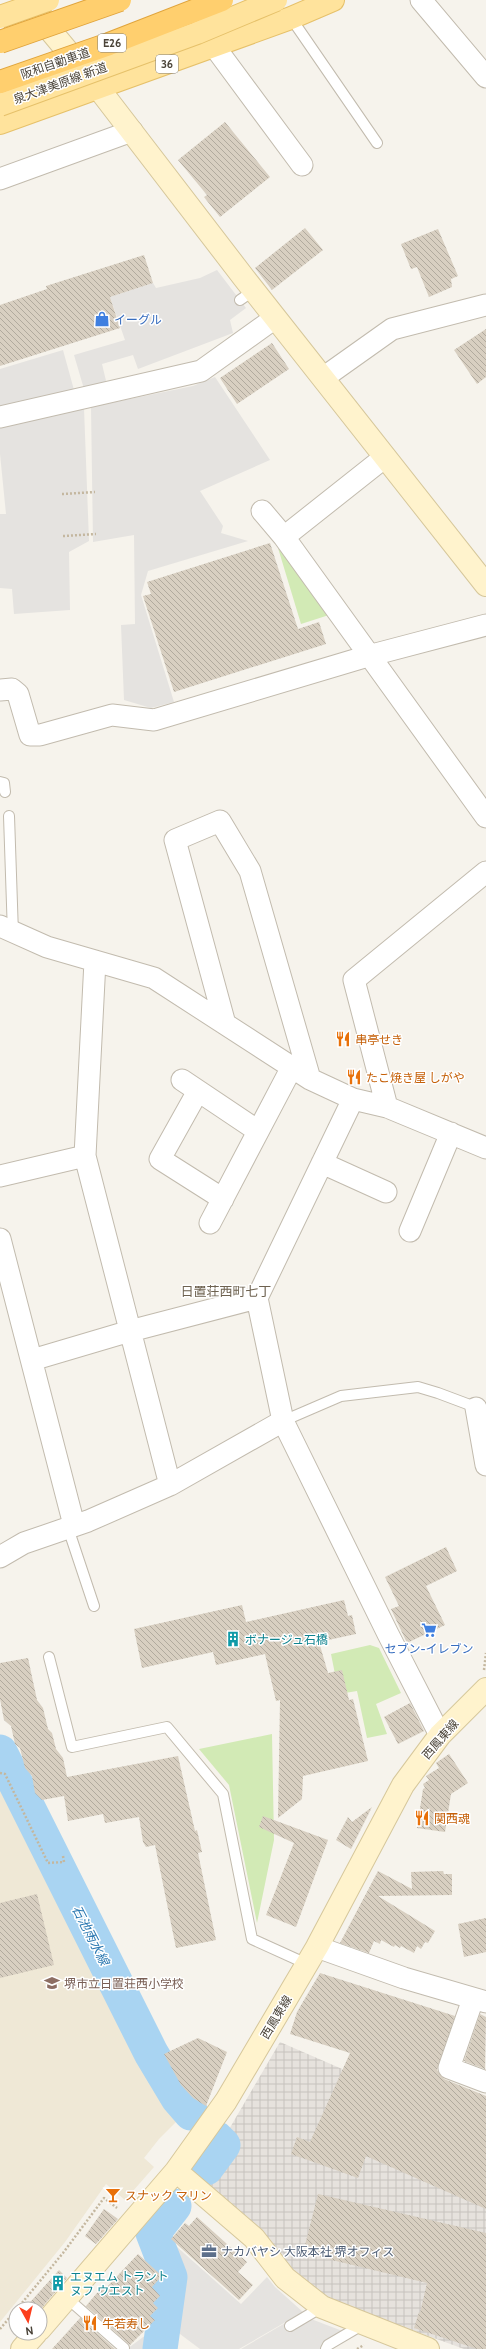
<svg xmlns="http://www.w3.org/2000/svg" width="486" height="2349" viewBox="0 0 486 2349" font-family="Cabin,'Noto Sans JP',sans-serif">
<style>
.industrial{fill:url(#industrial-grid)}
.education{fill:#efe8d6}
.park{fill:#d2eab5}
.parking{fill:#e5e3e0}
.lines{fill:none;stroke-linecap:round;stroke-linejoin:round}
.river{stroke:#a9d4f2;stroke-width:35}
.building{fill:url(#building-back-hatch)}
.lane-casing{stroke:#c2bbae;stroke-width:12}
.street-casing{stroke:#c2bbae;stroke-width:23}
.secondary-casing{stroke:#d6c79b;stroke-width:24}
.primary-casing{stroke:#e6c16a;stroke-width:24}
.path{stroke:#c4b79f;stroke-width:2.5;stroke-dasharray:2 2;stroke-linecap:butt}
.lane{stroke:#fff;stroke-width:10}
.street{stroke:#fff;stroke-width:21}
.secondary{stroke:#fff3cd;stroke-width:22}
.primary{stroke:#ffe39c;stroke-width:22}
.primary-bridge-casing{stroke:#e6c16a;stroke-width:24;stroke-linecap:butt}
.highway-bridge-casing{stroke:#e0a43c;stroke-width:24;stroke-linecap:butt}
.primary-bridge{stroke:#ffe39c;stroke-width:22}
.highway-bridge{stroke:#ffcf6e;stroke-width:22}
.labels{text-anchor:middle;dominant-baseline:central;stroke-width:3;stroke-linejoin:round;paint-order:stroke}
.shield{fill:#fff;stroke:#817c74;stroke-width:1}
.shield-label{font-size:11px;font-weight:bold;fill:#4b4439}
.street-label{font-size:12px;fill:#4b4439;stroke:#fff}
.shop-label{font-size:12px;fill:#366cbe;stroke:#fff;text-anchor:start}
.food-label{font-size:12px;fill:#c56008;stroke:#fff;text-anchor:start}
.culture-label{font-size:12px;fill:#0d838f;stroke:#fff;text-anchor:start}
.education-label{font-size:12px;fill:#785e54;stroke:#fff;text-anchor:start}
.service-label{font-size:12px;fill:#4e5e75;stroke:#fff;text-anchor:start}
.neighbourhood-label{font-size:13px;fill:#6e6250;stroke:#fff}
.water-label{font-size:13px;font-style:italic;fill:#2e7ab2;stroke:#fff}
</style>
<defs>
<pattern id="industrial-grid" width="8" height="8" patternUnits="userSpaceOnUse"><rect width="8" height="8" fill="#e6e2dd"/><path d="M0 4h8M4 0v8" fill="none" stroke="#c7c3be"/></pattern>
<pattern id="building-back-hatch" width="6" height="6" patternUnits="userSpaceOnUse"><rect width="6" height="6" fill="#d8cfc1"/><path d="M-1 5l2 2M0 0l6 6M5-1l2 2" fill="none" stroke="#b1aa9e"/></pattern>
</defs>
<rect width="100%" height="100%" fill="#f6f3ec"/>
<path class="industrial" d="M280,2042l182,79 24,6v222h-22l-140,-51 -31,-25 -87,-87 28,-31 2,-13 -8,-11z"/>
<path class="education" d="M0,1782l3,1 48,93 105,213 21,32 -18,18 -15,19 10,9 -29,33 -19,-16 -41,58 -65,80z"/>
<path class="park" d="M278,548l51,67 -28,9z
M370,1645l9,3 22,45 -25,11 11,30 -20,4 -10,-47 -18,3 -8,-40z
M272,1734l2,106 -17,83 -28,-138 -30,-36z"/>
<path class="parking" d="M217,270l29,38 -16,12 3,13 -95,36 -5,-14 -31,9 5,21 -23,4 -10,-34 51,-15 -15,-43 43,-14 3,5 44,-10z
M63,350l11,40 -42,9 -25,9 -2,-3 -5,1v-37z
M215,377l55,83 -70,31 23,35 -2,7 27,8 -100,30 -7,24 33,107 -23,6 -27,-8 -3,-75 14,-1 -1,-89 -41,7 -2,-135 102,-21z
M84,408l5,133 -20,11 1,58 -56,4 -2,-25 -12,-1v-74h6l-6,-60v-28z
M176,2246l65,58 26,-27 8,10 28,25 -64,37h-39l-24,-18 -3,-20 6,-41 -7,-20z
M304,2312l7,7 42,16 -22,14h-90z
M154,2329l-1,20h-26z"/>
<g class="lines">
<path class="river" d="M0,1752l151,301 27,45 13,15
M206,2168l17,-23 -6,-6
M160,2349l10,-72 -17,-44 21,-27"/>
</g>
<path class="building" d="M225,122l45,55 -50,40 -16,-20 3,-2 -29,-35z
M305,228l18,22 -51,40 -17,-22z
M438,229l20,47 -7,3 1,8 -23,10 -12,-30 -6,2 -10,-25z
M144,255l9,28 -43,14 10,31 -120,38v-61l47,-16 -1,-3z
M486,329v48l-9,7 -23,-34z
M272,343l17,26 -52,35 -17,-26z
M270,543l28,86 21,-7 7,22 -152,48 -31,-96 8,-2 -4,-12z
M446,1547l11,24 -31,15 19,39 -38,18 -16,-34 8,-3 -14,-29z
M344,1600l4,16 4,-1 4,19 -37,8 9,31 14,-3 7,30 4,-1 15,62 -65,15 -1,23 -24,19 2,-118 -4,1 -11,-47 -49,11 -3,-13 -71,16 -8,-39 108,-24 4,17z
M28,1658l9,42 6,8 5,21 4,4 4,16 7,9 4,19 111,-21 17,75 2,-1 5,22 -4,1 18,87 -40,8 -21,-103 -9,2 -3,-5 -4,-25 -34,6 -2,-9 -35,7 -4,-25 -22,4 -7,-7 -3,-17 -7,-8 -5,-20 -5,-4 -4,-18 -7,-6 -4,-21v-36z
M410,1703l14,28 -26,13 -14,-27z
M449,1754l19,29 -17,11 -6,38 -28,-4 6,-39 2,-1 -2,-4 6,-4 -3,-4 13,-8 -3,-5z
M372,1807l-21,42 -15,-9 12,-23 4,5z
M263,1816l65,24 -32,87 -30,-12 28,-72 -35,-16z
M378,1871l34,18 -1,-17 32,-1 1,3h8v21l-74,1 57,35 -7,12 -3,-1 -4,7 -4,-3 -3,7 -13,-7 -1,2 -5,-3 -1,2 -13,-7 -1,4 -6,-3 -5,12 -29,-10z
M37,1894l17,71 -54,13v-75z
M486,1918v34l-22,5 -6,-33z
M320,1973l135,43 -18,54 7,9 42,17v113l-120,-53 -8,22 -67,-24 6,-17 13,5 40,-89 -60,-19 7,-22z
M480,2014l6,3 -1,52 -21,-8z
M198,2038l29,14 -21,54 -13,-8 -12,-13 -17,-31z
M318,2194l168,39v116h-9l-63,-21 5,-16 1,1 7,-30 -124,-30z
M104,2209l14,10 -22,25 -11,-8z
M197,2217l50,45 -9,10 15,13 -14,15 -68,-61 14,-16 4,3z
M138,2254l24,22 -10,11 8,9 -7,7 5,5 -8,8 5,4 -25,25 -44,-39 16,-19 3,2z
M59,2270l8,8 -27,32 -16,-1z
M16,2318v15h3l-1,2 -9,-9z
M80,2318l35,31h-63z"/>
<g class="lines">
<g class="lane-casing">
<path id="lane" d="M291,18l86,125
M240,300l13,-9
M0,782l4,1 1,9
M9,816l4,118
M283,1421l58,-25 77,-9 20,6 40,15
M68,1528l26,78
M49,1657l23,90 95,-20 56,67 29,145 55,25
M67,2298l57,50
M290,2326l32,-19
M326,2349l2,-4 34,-20"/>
</g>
<g class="street-casing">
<path id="street" d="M421,0l65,77
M214,46l88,119
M0,179l132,-48
M323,378l69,-49 94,-24
M0,417l201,-46 74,-53
M262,511l22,26 101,-80
M284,537l202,280
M0,690l12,-1 6,5 12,41h10l72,-20 42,5 214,-64 118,-31
M0,926l47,21 107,31 156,101 43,20 34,8 99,41
M95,961l-10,195 85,329
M225,1024l-50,-184 45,-19 30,50 60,208
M182,1080l76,51
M198,1091l-38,68 63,40
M353,1099l-96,199 26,123 105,213 52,101
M387,1107l-33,-127 132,-108
M322,1163l64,29
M0,1176l85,-20
M210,1223l82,-156
M410,1231l41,-98
M0,1239l74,286
M32,1360l98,-29 127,-33
M476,1408l10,57
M0,1557l24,-14 64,-22 82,-36 113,-64
M317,1947l87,31 82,24
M473,1999l-24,69 37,14"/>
</g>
<g class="secondary-casing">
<path id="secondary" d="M25,0l74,89 145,189 242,307
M176,2171l78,67 31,40 37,29 106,42
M40,2329l136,-158 50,-70 91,-154 86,-162 37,-50 46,-46
M22,2349l14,-16"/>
</g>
<g class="primary-casing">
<path id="primary" d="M0,123l291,-105 42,-18"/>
</g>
<path class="path" d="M62,494l33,-2
M63,536l33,-2
M484,1670l2,-17
M0,1773l5,1 43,89 16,-1 -1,-6
M17,2309l46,-56 41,-55 13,10
M0,2329l16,-19
M357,2349l7,-4"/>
<use href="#lane" class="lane"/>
<use href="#street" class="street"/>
<use href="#secondary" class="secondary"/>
<use href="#primary" class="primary"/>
<g class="primary-bridge-casing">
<path id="primary-bridge" d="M0,17l48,-17
M0,105l197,-72 79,-33"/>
</g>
<g class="highway-bridge-casing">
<path id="highway-bridge" d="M0,42l120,-42
M0,82l109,-38 113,-44"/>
</g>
<use href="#primary-bridge" class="primary-bridge"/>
<use href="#highway-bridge" class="highway-bridge"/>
</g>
<defs>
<g id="shop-bare" transform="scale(1.2)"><path d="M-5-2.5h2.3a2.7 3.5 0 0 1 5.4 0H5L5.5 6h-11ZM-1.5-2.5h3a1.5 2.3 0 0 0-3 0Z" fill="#3f7fe0" stroke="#fff" stroke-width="2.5" paint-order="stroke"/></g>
<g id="restaurant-bare" transform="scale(1.2)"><path d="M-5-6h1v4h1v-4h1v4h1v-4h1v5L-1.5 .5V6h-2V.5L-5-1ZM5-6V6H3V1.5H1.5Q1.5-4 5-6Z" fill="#e8710a" stroke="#fff" stroke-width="2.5" paint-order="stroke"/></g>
<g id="supermarket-bare" transform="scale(1.2)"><path d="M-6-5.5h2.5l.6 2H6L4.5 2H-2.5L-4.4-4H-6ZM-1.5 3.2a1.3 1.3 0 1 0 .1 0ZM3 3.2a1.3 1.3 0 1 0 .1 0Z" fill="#3f7fe0" stroke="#fff" stroke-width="2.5" paint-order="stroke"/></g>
<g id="building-bare" transform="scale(1.2)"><path d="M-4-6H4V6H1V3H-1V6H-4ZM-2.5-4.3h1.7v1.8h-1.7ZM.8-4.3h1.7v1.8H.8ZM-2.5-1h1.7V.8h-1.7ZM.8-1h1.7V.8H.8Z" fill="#0f9aa8" stroke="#fff" stroke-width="2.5" paint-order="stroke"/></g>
<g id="school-bare" transform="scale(1.2)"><path d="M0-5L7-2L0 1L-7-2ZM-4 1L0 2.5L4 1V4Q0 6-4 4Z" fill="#8d6e63" stroke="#fff" stroke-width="2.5" paint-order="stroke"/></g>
<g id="bar-bare" transform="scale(1.2)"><path d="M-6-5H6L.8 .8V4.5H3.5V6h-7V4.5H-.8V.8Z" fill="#e8710a" stroke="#fff" stroke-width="2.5" paint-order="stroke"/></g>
<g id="office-bare" transform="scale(1.2)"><path d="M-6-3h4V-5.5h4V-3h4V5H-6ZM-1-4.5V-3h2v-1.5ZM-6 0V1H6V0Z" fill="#5c6f8a" stroke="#fff" stroke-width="2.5" paint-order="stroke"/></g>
</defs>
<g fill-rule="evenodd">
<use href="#shop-bare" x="102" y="319"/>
<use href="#restaurant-bare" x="343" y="1039"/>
<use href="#restaurant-bare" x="354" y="1077"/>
<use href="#supermarket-bare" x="429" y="1630"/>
<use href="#building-bare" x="233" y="1639"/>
<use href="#restaurant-bare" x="422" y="1818"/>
<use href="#school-bare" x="52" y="1983"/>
<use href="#bar-bare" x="113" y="2195"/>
<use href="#office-bare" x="209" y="2251"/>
<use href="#building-bare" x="58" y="2283"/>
<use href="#restaurant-bare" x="90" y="2323"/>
</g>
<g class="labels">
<g class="shield">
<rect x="98" y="34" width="28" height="18" rx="3"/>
<rect x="156" y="55" width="22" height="18" rx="3"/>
</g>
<g class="shield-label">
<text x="112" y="43">E26</text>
<text x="167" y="64">36</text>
</g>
<g class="street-label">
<text transform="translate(55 63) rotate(-19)">阪和自動車道</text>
<text transform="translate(60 83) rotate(-20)">泉大津美原線 新道</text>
<text transform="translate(440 1739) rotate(-49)">西鳳東線</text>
<text transform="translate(276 2017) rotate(-59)">西鳳東線</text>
</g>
<g class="shop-label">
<text x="114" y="319">イーグル</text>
<text x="429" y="1648" text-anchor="middle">セブン-イレブン</text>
</g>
<g class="food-label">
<text x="355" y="1039">串亭せき</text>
<text x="366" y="1077">たこ焼き屋 しがや</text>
<text x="434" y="1818">関西魂</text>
<text x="125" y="2195">スナック マリン</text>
<text x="102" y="2323">牛若寿し</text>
</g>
<g class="culture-label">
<text x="245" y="1639">ボナージュ石橋</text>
<text x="70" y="2276">エヌエム トラント<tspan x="70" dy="14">ヌフ ウエスト</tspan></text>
</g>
<g class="education-label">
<text x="64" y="1983">堺市立日置荘西小学校</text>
</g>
<g class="service-label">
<text x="221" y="2251">ナカバヤシ 大阪本社 堺オフィス</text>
</g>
<g class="neighbourhood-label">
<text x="226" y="1291">日置荘西町七丁</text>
</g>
<g class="water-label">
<text transform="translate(91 1935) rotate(63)">石池雨水線</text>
</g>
</g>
<g transform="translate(28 2321) rotate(172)"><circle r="19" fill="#ffffff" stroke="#b7b4b0"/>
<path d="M0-3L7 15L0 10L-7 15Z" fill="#fc3f1d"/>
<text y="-6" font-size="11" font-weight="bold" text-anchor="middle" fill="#4b4439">N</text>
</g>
</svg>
